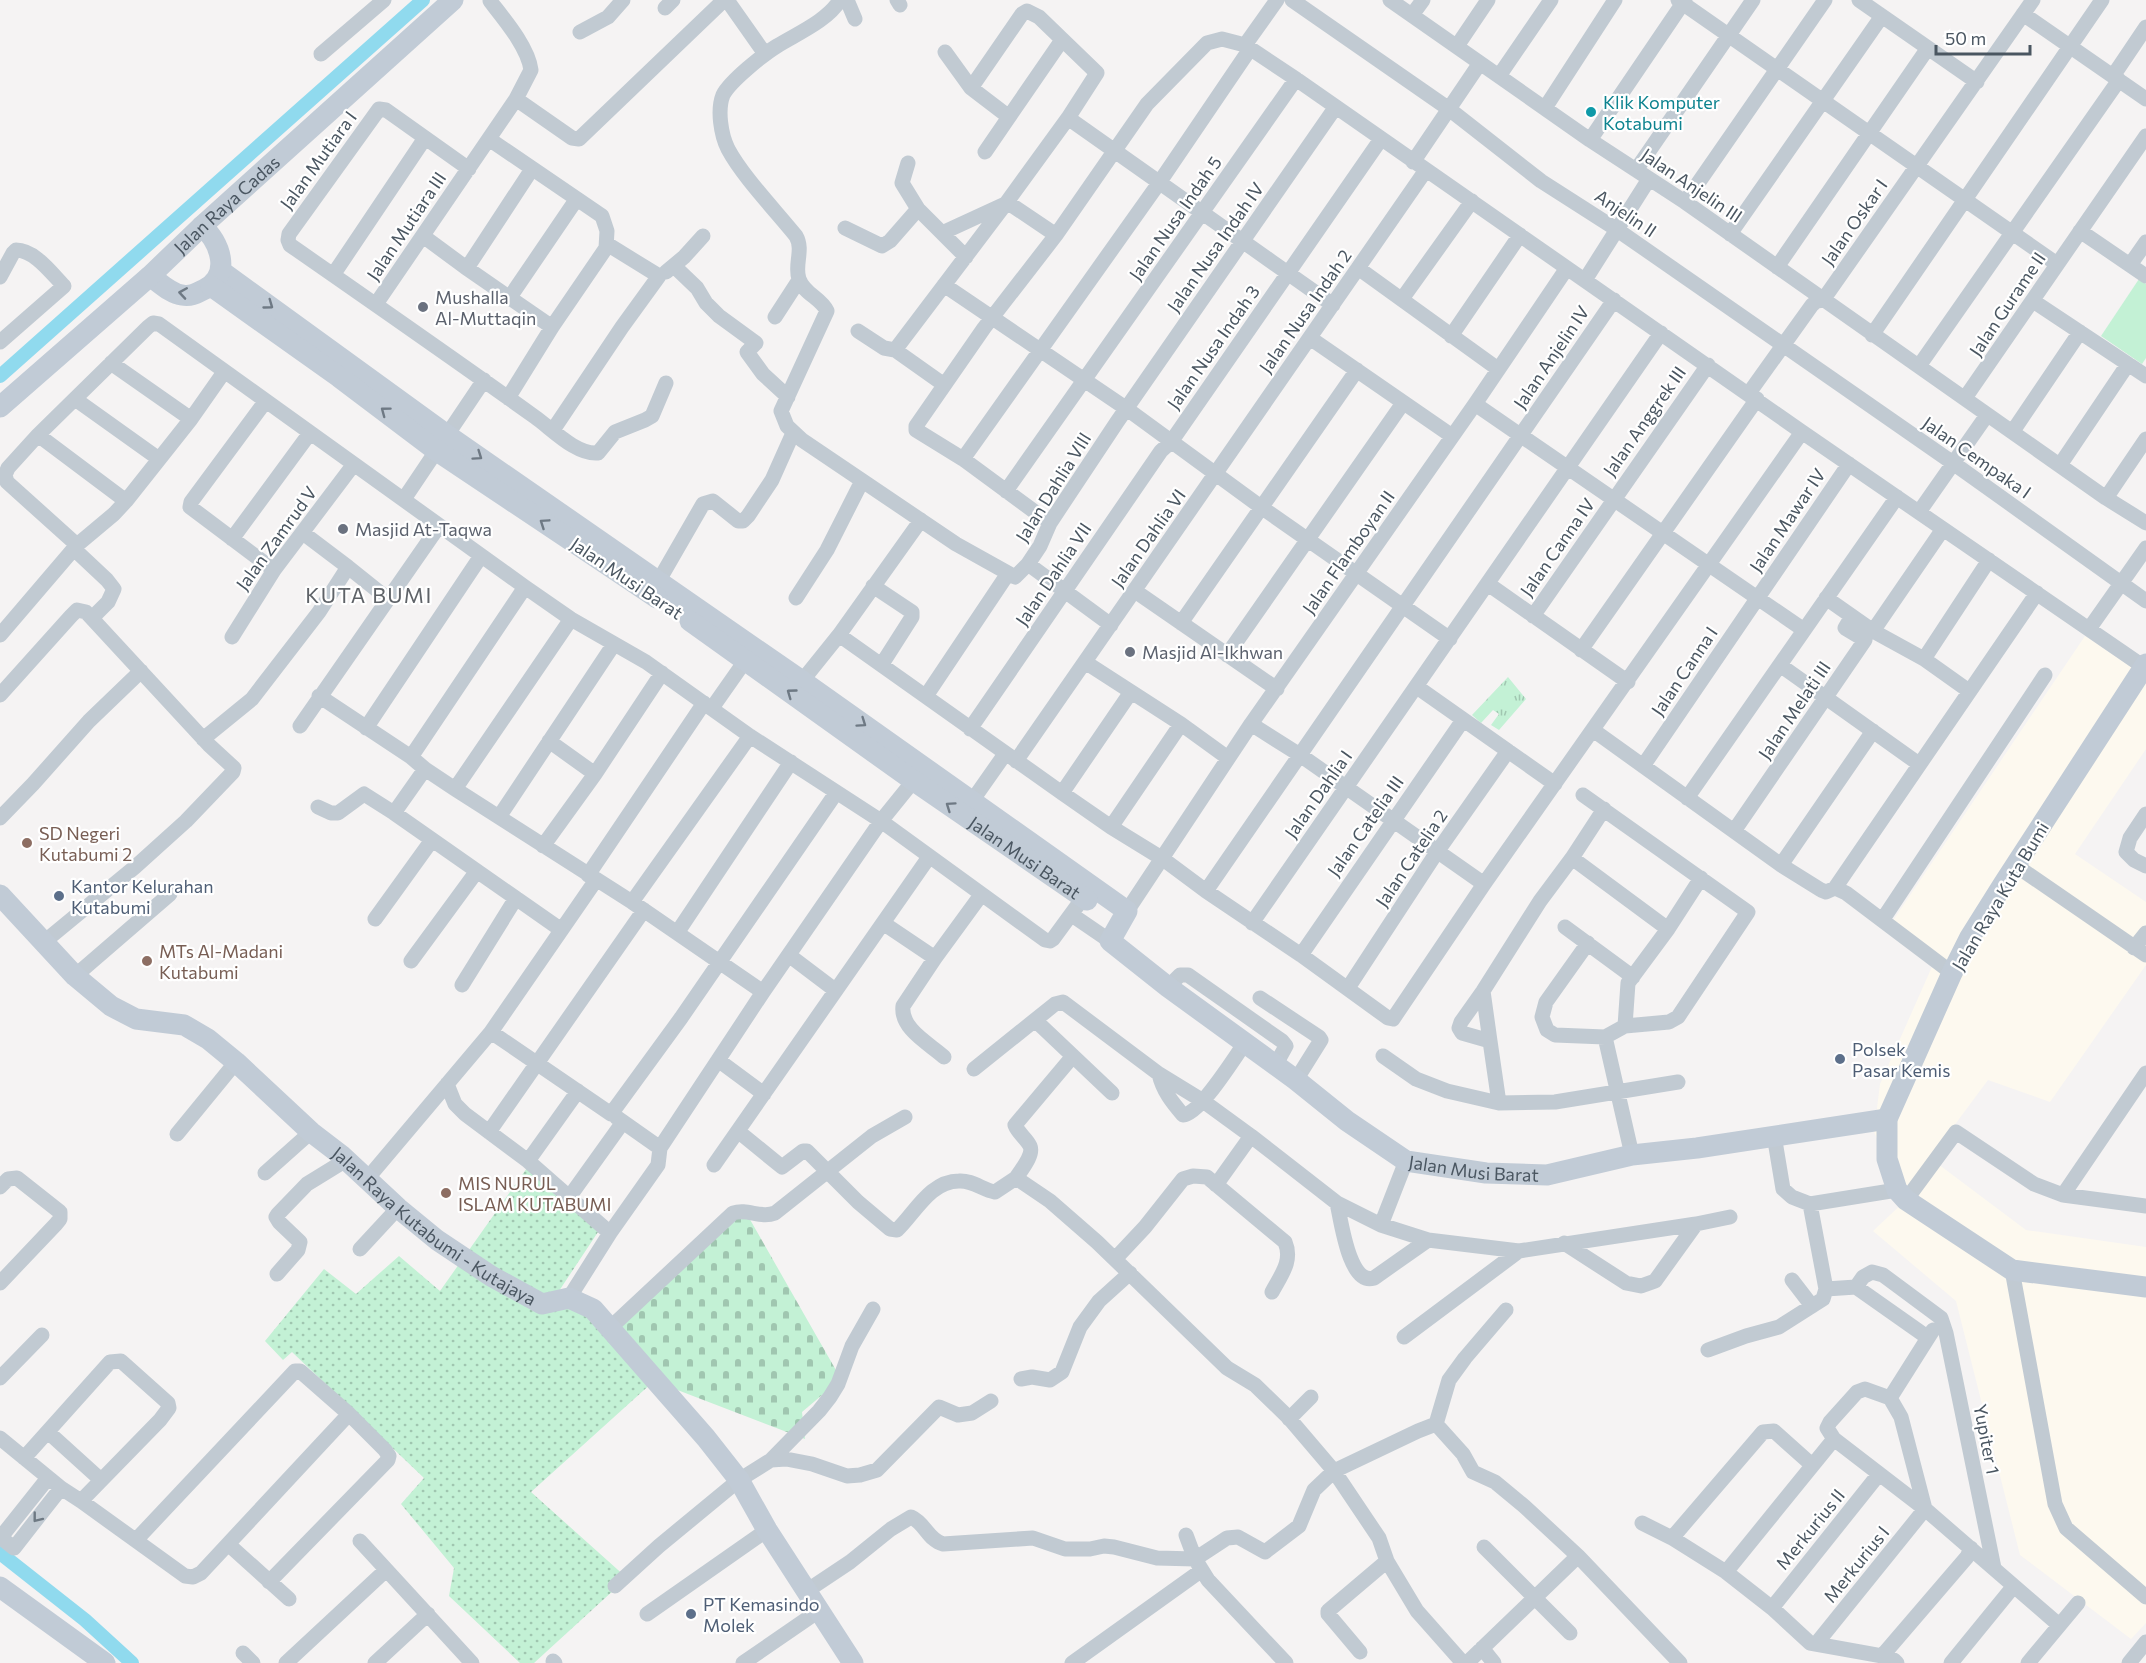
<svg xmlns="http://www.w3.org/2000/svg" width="2146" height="1663" viewBox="0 0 2146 1663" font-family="Commissioner,sans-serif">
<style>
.commercial{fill:#fdf9ef}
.grass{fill:url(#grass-dots)}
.cemetery{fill:url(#cemetery-stones)}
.park{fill:url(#park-tufts)}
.garden{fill:#c3f1d5}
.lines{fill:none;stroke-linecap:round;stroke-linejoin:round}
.canal{stroke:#90daee;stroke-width:14}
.street{stroke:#c1cad2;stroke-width:15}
.secondary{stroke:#c1cbd6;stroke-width:21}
.oneway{stroke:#6e7984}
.oneway2{stroke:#6e7983}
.culture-dot{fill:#0f9aa8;stroke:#fff;stroke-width:2}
.worship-dot{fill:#6b7280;stroke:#fff;stroke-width:2}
.education-dot{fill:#8d6e63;stroke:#fff;stroke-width:2}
.service-dot{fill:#5c6f8a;stroke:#fff;stroke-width:2}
.labels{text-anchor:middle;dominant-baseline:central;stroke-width:4.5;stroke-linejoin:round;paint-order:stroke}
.culture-label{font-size:18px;fill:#0d838f;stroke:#fff;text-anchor:start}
.street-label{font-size:18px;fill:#4a5661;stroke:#fff}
.worship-label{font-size:18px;fill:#5b616d;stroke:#fff;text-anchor:start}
.education-label{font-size:18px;fill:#785e54;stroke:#fff;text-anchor:start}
.service-label{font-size:18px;fill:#4e5e75;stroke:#fff;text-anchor:start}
.quarter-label{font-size:21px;letter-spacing:1.5px;fill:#5f6368;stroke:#fff}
</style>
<defs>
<pattern id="grass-dots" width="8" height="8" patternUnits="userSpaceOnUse" patternTransform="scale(1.5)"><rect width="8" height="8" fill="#c3f1d5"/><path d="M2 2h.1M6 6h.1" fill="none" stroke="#a0c6b0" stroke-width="1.8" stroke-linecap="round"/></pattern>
<pattern id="cemetery-stones" width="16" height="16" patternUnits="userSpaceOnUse" patternTransform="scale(1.5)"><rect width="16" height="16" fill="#c3f1d5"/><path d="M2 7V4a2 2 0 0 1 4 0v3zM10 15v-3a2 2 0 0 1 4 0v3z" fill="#a0c6b0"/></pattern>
<pattern id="park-tufts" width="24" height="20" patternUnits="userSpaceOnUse" patternTransform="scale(1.5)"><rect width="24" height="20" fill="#c3f1d5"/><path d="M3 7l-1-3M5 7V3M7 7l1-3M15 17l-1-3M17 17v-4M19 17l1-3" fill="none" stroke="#a0c6b0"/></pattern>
</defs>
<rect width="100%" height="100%" fill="#f5f3f3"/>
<path class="commercial" d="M2085,636l61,41v72l-71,105 71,48v63l-96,137 -62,-22 -58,78 96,72 120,17v376l-15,16 -111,-84 -64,-254 -83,-70 33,-31 -32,-68 6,-48 55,-124 -45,-35z"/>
<path class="grass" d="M527,1168l73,61 -43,65 22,10 75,77 -123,111 96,86 -93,85h-14l-71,-67 5,-28 -53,-64 23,-26 -132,-126 -9,8 -18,-19 59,-72 32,25 43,-38 41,35z"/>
<path class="cemetery" d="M744,1209l97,170 -39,33 3,27 -151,-58 -44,-52z"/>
<path class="park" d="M1508,677l18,22 -27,31 -8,-5 8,-11 -6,-4 -12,13 -9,-8z"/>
<path class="garden" d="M2139,279l7,5v74l-4,6 -41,-28z"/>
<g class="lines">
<path class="canal" d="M0,376l423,-376
M0,1553l85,67 47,43"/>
<path class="street" d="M727,0l38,54
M840,0c-13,21 -42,33 -63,46 -13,8 -47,35 -54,49 -6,15 -2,40 5,54 15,28 48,62 68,87 8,14 -2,29 3,43 5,15 22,19 28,32l-46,100 6,15 15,14 154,104 59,33 13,-13 12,-18 10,-23 67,-101 218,-314
M847,0l8,19
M897,0l3,5
M1292,0l157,109 92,72 75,48 337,234 193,138
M1390,0l200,140 95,62 421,296 40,25
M1678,0l379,264
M1859,0l118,82
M665,8l8,-8
M2023,14l123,85
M1412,15l11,-15
M580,32l28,-15 15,-17
M1245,45l32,-45
M1457,46l31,-46
M945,52l26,36 38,29 53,-77
M321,54l63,-54
M1499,76l52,-76
M2113,76l33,-49
M516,99l56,39 7,1 145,-139
M1545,108l70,-108
M1068,118l265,187
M489,139l113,77 5,15 -1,17 -54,79 -44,71
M1590,140l95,-140
M985,152l24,-35
M1413,162l67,-99
M908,163l-6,20 16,26
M469,169l-83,-59 -7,-1 -90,125 -1,6 2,5c82,57 164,114 245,172 17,12 41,38 63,36l17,-21 30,-12 7,-4 14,-33
M1636,170l117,-170
M1007,202l49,33
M1685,202l140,-202
M845,228l37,18 8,-5 28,-32 48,48
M2080,231l66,45
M942,233l63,-29
M1730,234l152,-218
M423,236l42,31 87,60
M2130,265l16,-23
M674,266l23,22 9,15 13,13 37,27 -9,9 16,22 25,23
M1777,267l151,-219
M467,268l65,-99
M1358,268l140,101
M666,272l18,-15 19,-21
M333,275l92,-137
M0,277l13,-24 3,-3c19,0 36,24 48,36l-64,56
M1585,280l64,-101
M944,285l183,124 134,98 189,132
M510,297l66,-97
M1402,299l70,-98
M1823,300l210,-300
M2033,301l113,75
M376,304l140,-205 15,-29c-3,-23 -27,-51 -41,-69
M775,317l24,-37
M858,331l26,17 11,2 48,34
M1872,335l230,-335
M1451,336l69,-101
M1310,338l142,98
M895,350l112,-148 61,-84 29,-45 -58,-56 -12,-6 -5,3 -51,74
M111,363l80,56
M1919,366l200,-286
M1749,393l63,-88 5,-4 6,-1
M1965,398l181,-262
M75,399l84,60
M265,402l-74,100 -1,5 84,63
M1475,404l329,226
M553,430l69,-103 37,-51 -52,-32
M2013,431l67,-99
M38,435l88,66
M963,459l196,-276 91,-134
M2060,465l68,-101
M1006,491l290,-412
M2106,498l40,-59
M404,499l80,-119
M1919,512l68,-97
M1050,523l-87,-64 -47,-29v-4l68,-98 72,-93 91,-131 60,-61 15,-4 23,6 51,34 506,353 342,235
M232,539l78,-106
M77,545l-70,-63 -2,-7 3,-7 30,-33 110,-108 5,-4 6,1 366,263 46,32 75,43 104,74 131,85 164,119 5,1 3,-2 30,-41
M74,549l33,31 7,9 -6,13 -16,16
M1028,564l83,61
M348,567l40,32
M1488,584l140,98
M873,586l39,26v5l-30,47
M654,589l49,-85 10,-3 25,20h5l5,-5 24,-36 21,-47
M1135,591l142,98
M796,598l31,-48 35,-69
M1826,598l47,33 51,28 45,32
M1533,616l175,-251
M1181,623l176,-253
M2089,629l57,-81
M1873,631l70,-102
M0,635l77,-90 37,-31 12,-13 65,-82 33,-47
M839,635l223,158 49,34 52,32 43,32 95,64 87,63 5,1 91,-135 318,-452
M232,637l42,-67 80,-106
M1581,650l176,-251
M1227,655l176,-252
M1924,659l65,-99
M1085,662l96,62 47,34
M1780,665l139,99
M802,681l37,-46 82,-115
M1417,687l138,97
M0,695l71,-79 6,-6 9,2 123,133 25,23 -1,4 -47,49 -51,46 -91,75
M319,696l92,61 14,12 30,20 177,113 131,90
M926,696l81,-121
M712,708l33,-47
M1251,724l49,31 184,129
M300,726l139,-200
M366,728l115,-172
M970,729l191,-278 10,-9 210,-303
M1593,730l188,135 40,25 5,2 9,-4 11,5 106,80
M203,739l49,-40 67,-87 29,-45 -45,-34
M549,741l46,33
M411,757l114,-170
M1016,761l410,-591
M1643,766l206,-302
M455,789l116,-170
M1062,793l69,-101
M1583,795l165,117 -70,105 -9,5 -44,4
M1687,798l210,-301
M972,801l33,-47
M318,807l13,6h7l26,-19 30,19 31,-44
M394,813l166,116
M2146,814l-16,24 -4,14 8,8 12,6
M499,817l115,-173
M0,818l33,-34 56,-63 52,-50
M1111,827l70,-103
M1734,831l131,-191 -20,-12 7,-12
M543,846l52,-72 67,-101
M1572,858l96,71
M1781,865l92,-134
M2015,865l131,90
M588,875l116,-172
M1835,888l202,-295
M1206,891l408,-591
M632,902l118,-166
M1127,911l124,-187 224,-320 92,-136
M1072,915l38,26
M375,919l57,-79
M1883,919l162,-244
M883,923l52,35
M1252,923l409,-590
M1565,927l68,50
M677,933l114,-171
M1588,943l-42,59 -4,15 5,13 8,5 50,2 20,-11 3,-43 40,-54 33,-51
M2134,948l12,-15
M1301,955l162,-235
M790,956l45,34
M411,961l66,-90
M75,976l95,-82
M462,985l54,-87
M1168,987l12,-12h8l94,66 4,5 -11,20
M1348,988l89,-136 71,-101
M1483,991l7,50 -28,-8 -3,-5 2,-6 22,-31 57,-90 32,-43 32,-49
M1260,998l59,39 2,3 -25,40
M1036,1021l76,72
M491,1032l120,82 70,-96 155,-225
M1605,1037l27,118
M1490,1041l9,62 56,-1 123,-20
M1073,1056l-58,69c3,8 11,13 15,21 4,9 -9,24 -14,32l34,23 47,41 130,126 28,17 33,32 46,54 45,67 8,23 30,50 46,52
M1383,1056l33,23 31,12 52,12
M944,1057c-14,-13 -44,-28 -41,-51l32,-48 46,-63
M718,1060l46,34
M974,1069l81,-65 8,-2 96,72 44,27 48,35 -35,49
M1159,1074c4,17 13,28 24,41 17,-1 51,-57 62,-72
M447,1084l8,20 10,10 63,47 82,72
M616,1117l44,31
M489,1132l155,-222
M739,1132l43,35 21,-16h4l51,51 32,27 7,1c18,-17 33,-49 62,-49 13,-1 24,9 36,11l21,-14
M177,1134l59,-72
M1774,1135l9,54 9,8 18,7 87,-14
M1251,1136l86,67 44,22 47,15 91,11 177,-27 34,-7
M528,1161l50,-70
M714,1165l215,-308
M265,1173l46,-41
M367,1179l124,-147 105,-152
M0,1187l8,-8 9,-1 43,34v7l-4,5 -56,59
M2063,1195l83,-122
M570,1196l53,-74
M1906,1200l50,-68 78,52 29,11 83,11
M1337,1203c4,17 12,83 37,75l54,-38
M1381,1225l25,-64
M1564,1243l62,40 15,3 14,-5 41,-57
M360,1249l38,-41
M1115,1259l30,-32 38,-48 10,-3 14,1 78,65c8,19 -4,33 -13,50
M2012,1270l43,234 11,24 80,69
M277,1274l21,-24 2,-8 -21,-20 -3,-5 2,-3 29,-30 39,-24
M1792,1280l20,26
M1856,1287l7,-10 9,-5 11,3 58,43
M1826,1289l30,-2 71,50
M569,1298l41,-65 48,-68 2,-17 103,-156 118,-171 38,-47
M1941,1318l5,15 48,235
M610,1328l123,-115c15,-5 27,6 42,0l97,-77 33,-19
M1404,1337l115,-86
M1708,1350l38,-14 33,-9 44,-28 3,-10 -16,-85
M0,1378l42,-43
M1021,1379l11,-2 18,3 12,-8 18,-45 19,-26 31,-28
M1890,1398l-25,-9 -8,3 -27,30 -3,6 7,11 91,70 134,116
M1890,1398l43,-68
M1289,1419l22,-22
M1436,1424l27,30 10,18 22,10 29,24 54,50 102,107
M1436,1424l13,-44 16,-22 41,-48
M48,1432l53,48
M0,1438l61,50 20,13 104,75 8,1 8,-4 148,-159
M24,1458l86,-96 11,-1 47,42 1,5 -9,12 -79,81
M771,1460l48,-49 11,-14 8,-13 14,-38 21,-37
M1642,1523l30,15 54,34 46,36 38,35 72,13 12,4 3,3
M1186,1535l9,24 13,21 78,83
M0,1537l14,11 47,-60
M1,1537l47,-59
M1672,1538l91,-106 11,-1 38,34
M136,1540l159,-169h5l49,43 36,36 4,6 -1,4 -119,122
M360,1541l112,122
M228,1544l61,55
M1484,1547l86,86
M1726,1572l108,-133
M615,1586l44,-40 80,-66 32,-20 15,-1 26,5 35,12 13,-1 17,-5 62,-63 19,8 14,-2 19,-12
M808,1590l42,-28 41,-33 20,-12c14,6 17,23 32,27l90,-6 32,11h25l14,-3 10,1 43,11 38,1 32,-21 11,-1 27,15 34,-26 15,-36 20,-19 84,-40 18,-7
M1772,1608l107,-134
M647,1614l120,-84
M1816,1644l109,-135 -24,-92 -11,-19
M1482,1648l12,15
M1360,1652l-32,-38v-3l59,-50
M243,1653l10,10
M1882,1656l85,-99 4,-9
M553,1661l2,2
M286,1663l99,-92
M375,1663l53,-49
M743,1663l77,-53
M1072,1663l130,-93
M1467,1663l111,-107
M1951,1663l62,-76
M2028,1663l50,-60
M2129,1663l17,-21"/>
<g class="secondary">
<path id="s1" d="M221,271l226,164 355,246 325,230 -17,30 58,46 128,93 51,41 59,40 80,12 61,2 85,-20 65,-7 190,-29"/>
<path d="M150,276c10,7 21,18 32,19 9,2 15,-2 23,-6 27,-14 15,-47 -3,-63"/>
<path d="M211,286l128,91 98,74 220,147"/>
<path id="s2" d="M0,407l150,-131 52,-50 251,-226"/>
<path id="s3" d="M690,621l224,160 173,119"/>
<path d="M2146,664l-142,219 -34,54 -18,36 -65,146v40l10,31 9,10 106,70 134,17"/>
<path id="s4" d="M0,895l75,81 36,30 25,13 48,6 24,14 28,23 75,70 30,23 57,53 39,32 54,36 51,28 27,-6 24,11 113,129 33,42 28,50 86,133"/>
<path d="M0,1587l105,76"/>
</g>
</g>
<defs><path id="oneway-chevron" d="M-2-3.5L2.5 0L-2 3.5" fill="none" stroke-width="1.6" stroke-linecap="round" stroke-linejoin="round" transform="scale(1.5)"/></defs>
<g class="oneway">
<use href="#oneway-chevron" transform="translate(183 293) rotate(-171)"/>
<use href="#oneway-chevron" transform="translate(269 305) rotate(36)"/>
<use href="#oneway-chevron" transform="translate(385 411) rotate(-143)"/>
<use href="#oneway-chevron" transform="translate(478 456) rotate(35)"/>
<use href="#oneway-chevron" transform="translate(544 523) rotate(-146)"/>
<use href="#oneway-chevron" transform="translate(791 693) rotate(-144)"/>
<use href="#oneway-chevron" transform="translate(862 723) rotate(35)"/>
<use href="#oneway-chevron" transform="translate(950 806) rotate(-145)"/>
</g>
<use class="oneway2" href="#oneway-chevron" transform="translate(37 1518) rotate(128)"/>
<circle class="culture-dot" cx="1591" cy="112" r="6"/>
<g class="worship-dot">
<circle cx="423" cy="307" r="6"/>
<circle cx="343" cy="529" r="6"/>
<circle cx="1130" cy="652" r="6"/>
</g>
<g class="education-dot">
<circle cx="27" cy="843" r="6"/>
<circle cx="147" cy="961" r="6"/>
<circle cx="446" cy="1193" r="6"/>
</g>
<g class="service-dot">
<circle cx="59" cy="896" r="6"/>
<circle cx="1840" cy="1059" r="6"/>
<circle cx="691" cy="1614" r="6"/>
</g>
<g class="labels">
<g class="culture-label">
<text x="1603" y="102">Klik Komputer<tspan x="1603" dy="21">Kotabumi</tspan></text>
</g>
<g class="street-label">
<text transform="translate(318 160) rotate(-54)">Jalan Mutiara I</text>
<text transform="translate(1692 185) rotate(34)">Jalan Anjelin III</text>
<text stroke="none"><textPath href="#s2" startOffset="304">Jalan Raya Cadas</textPath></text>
<text transform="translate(1626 213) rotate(34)">Anjelin II</text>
<text transform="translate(1175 218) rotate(-55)">Jalan Nusa Indah 5</text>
<text transform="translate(1854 222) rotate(-55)">Jalan Oskar I</text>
<text transform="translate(406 226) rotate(-56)">Jalan Mutiara III</text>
<text transform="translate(1215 247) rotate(-55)">Jalan Nusa Indah IV</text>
<text transform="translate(2007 304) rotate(-56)">Jalan Gurame II</text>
<text transform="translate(1305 311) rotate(-55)">Jalan Nusa Indah 2</text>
<text transform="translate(1213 347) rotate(-55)">Jalan Nusa Indah 3</text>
<text transform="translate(1551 357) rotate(-56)">Jalan Anjelin IV</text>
<text transform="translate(1644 421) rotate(-55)">Jalan Anggrek III</text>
<text transform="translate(1977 457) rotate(35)">Jalan Cempaka I</text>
<text transform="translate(1053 487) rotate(-58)">Jalan Dahlia VIII</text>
<text transform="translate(1787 520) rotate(-56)">Jalan Mawar IV</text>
<text transform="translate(276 538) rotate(-54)">Jalan Zamrud V</text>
<text transform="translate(1148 538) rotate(-55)">Jalan Dahlia VI</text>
<text transform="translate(1557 547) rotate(-55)">Jalan Canna IV</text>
<text transform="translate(1348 552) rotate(-55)">Jalan Flamboyan II</text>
<text transform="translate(1053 574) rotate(-56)">Jalan Dahlia VII</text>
<text transform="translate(627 578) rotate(34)">Jalan Musi Barat</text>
<text transform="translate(1684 671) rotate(-56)">Jalan Canna I</text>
<text transform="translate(1794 710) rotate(-56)">Jalan Melati III</text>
<text transform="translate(1318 794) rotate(-55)">Jalan Dahlia I</text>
<text transform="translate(1365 826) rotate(-55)">Jalan Catelia III</text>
<text stroke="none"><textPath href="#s3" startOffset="410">Jalan Musi Barat</textPath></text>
<text transform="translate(1411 858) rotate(-56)">Jalan Catelia 2</text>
<text transform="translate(2000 896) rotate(-59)">Jalan Raya Kuta Bumi</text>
<text stroke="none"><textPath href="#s1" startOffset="1581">Jalan Musi Barat</textPath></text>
<text stroke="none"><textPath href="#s4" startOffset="556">Jalan Raya Kutabumi - Kutajaya</textPath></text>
<text transform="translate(1987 1439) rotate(79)">Yupiter 1</text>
<text transform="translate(1810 1529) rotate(-51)">Merkurius II</text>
<text transform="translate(1856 1564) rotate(-51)">Merkurius I</text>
</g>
<g class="worship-label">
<text x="435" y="297">Mushalla<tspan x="435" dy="21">Al-Muttaqin</tspan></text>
<text x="355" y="529">Masjid At-Taqwa</text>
<text x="1142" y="652">Masjid Al-Ikhwan</text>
</g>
<g class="education-label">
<text x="39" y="833">SD Negeri<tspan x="39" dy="21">Kutabumi 2</tspan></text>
<text x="159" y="951">MTs Al-Madani<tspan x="159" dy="21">Kutabumi</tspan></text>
<text x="458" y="1183">MIS NURUL<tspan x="458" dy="21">ISLAM KUTABUMI</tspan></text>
</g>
<g class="service-label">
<text x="71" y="886">Kantor Kelurahan<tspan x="71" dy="21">Kutabumi</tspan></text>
<text x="1852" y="1049">Polsek<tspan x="1852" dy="21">Pasar Kemis</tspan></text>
<text x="703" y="1604">PT Kemasindo<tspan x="703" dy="21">Molek</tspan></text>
</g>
<g class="quarter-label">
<text x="369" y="594">KUTA BUMI</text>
</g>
</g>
<path d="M1936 45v9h94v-9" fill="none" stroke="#4a5661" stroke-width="3"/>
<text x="1945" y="45" font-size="18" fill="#4a5661" stroke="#ffffff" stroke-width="4.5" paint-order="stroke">50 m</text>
</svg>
